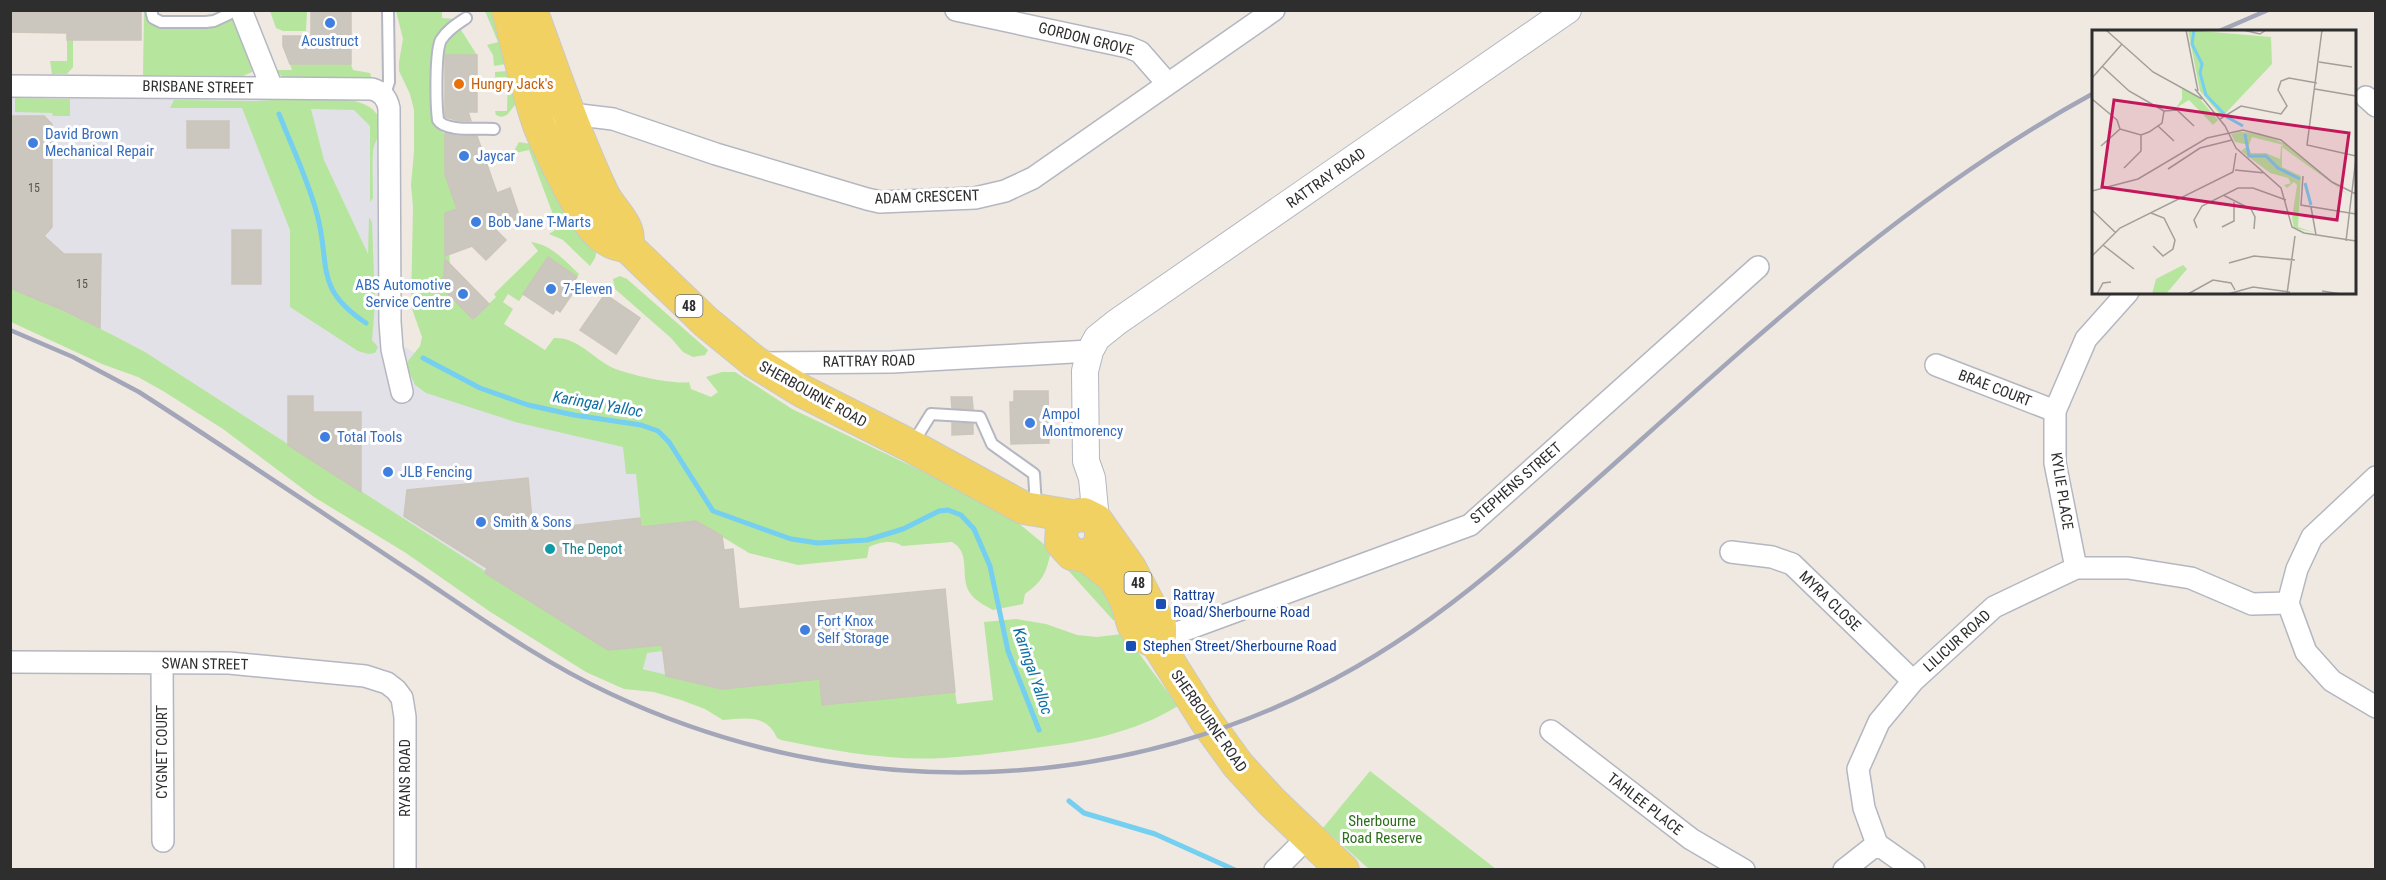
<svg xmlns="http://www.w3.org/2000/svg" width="2386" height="880" viewBox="0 0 2386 880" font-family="'Roboto Condensed',sans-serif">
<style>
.industrial{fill:#e3e1e8}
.green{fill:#b6e59e}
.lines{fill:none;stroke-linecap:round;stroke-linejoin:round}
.stream{stroke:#75cff0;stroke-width:5}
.building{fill:#cbc7bf;stroke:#cbc5ba;stroke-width:1.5}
.service-casing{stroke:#b4b7c1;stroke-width:14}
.minor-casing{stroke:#b4b7c1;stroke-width:24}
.tertiary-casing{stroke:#b4b7c1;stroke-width:28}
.primary-casing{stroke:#c9c9c9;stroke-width:34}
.service{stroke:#fff;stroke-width:10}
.minor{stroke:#fff;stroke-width:21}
.tertiary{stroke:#fff;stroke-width:26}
.primary{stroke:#f2d163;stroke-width:32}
.rail{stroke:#a3a6b8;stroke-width:4.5}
.shop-dot{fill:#3f7fe0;stroke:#fff;stroke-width:2}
.food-dot{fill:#e8710a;stroke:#fff;stroke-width:2}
.culture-dot{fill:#0f9aa8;stroke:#fff;stroke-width:2}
.transit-dot{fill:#1a4fb4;stroke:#fff;stroke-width:2}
.labels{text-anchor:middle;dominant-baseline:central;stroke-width:6;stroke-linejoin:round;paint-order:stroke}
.number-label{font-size:12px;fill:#555452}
.shield{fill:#fff;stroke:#6d6d6d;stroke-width:1.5}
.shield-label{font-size:14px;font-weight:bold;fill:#2e2e2e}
.street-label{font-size:15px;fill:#2e2e2e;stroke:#fff}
.shop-label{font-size:15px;fill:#366cbe;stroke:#fff;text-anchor:start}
.food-label{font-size:15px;fill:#c56008;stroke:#fff;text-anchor:start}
.culture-label{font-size:15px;fill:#0d838f;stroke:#fff;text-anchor:start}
.transit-label{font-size:15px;fill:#164399;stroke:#fff;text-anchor:start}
.park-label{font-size:15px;fill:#2c6e1b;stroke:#fff}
.water-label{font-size:16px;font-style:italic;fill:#0d6fa3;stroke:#fff}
.inset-river{fill:none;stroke:#75cff0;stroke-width:3}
.inset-road{fill:none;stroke:#a29e99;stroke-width:1.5}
.view{fill:#c2185b;fill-opacity:0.15;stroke:#c2185b;stroke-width:3}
.inset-edge{fill:none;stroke:#2e2e2e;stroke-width:3}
</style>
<rect width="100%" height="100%" fill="#efe9e1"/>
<path class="industrial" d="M10,98l341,2 20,9 7,10 2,33 -1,179 44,27 216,66 27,252 -40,-14 -481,-310 -45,-24 -89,-40z"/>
<path class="green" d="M270,11h37l-1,20h-23l-7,-3z
M396,11h46v7l13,1 -20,20 -3,17 -1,60 6,12 8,6v40l12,35 -12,4v42l4,-1c2,14 0,19 -11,30l35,35 23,-22 -2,-3 44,-43 -7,-9c21,3 34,19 48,32l-2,3 -29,-19 -29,43 -11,-7 -5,8 10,7 -9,15 41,26 9,-12c23,-1 38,19 57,29 14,7 63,18 78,15l2,7 20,8 7,-5 -12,-15 16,-5h13l57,37 172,82 53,31 34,28c-4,22 -8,31 -26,44l-2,10 -30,6c-7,-4 -18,-9 -23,-17 -11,-16 2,-40 -18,-51l-50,4c-8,-7 -24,-4 -33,1l-2,11 -69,7 -49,-12 -53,-32 -46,5 13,125 -16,2 -4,16 79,20 98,-10 3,26 132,-13 2,12 36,-4 -9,-78 32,-3 30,5 31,11 20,2 25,-3 13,14 43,58c-44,27 -94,36 -143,42 -31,4 -61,8 -91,10 -54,3 -110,-7 -163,-18l-4,-2c-10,-24 -32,-20 -54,-18l-18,-11 -24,-9 -27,-8 -30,-3 -38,-17 -97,-61 -83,-58 -92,-56 -91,-68 -60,-38 -25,-14 -36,-13 -91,-42 -1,-34c47,19 91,40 135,64l463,298 46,-4 -18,-172h-10l-3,-27 -108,-25 -89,-29 -11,-8 -8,-18 1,-6 12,-15 2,-9 -11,-31 2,-99 -2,-22 3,-34v-41l-4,-16 -11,-23v-9l4,-23z
M485,11h14l19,90 -11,14 -6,2 -5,-2 -1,-4h12l1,-34h-13v-5l12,-1 -1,-7 -12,2 -1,-11 -6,-10 11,-3z
M144,12l5,8 10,6 74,-7 5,3 16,46 -2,4 -9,4 -100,-1z
M461,30l16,25h-35l4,-15z
M67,40h6v27l-6,7h-15l-2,-13h17z
M290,64h61l2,6 17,3 2,6h-82l-7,-2 -9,-7h18z
M15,98l55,1v17h-17l-1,-3 -37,-1z
M306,98c22,1 77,-4 74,31 -1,8 -6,14 -7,22 -1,16 0,32 0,47l-3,4v-76l-16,-16 -43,-1 13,51 44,94 1,-37 3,5 3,82 -3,36 6,7 -3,6 -7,1 -10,-3 -68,-44v-77l-48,-122h-72l4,-8 82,1z
M519,142l12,2 66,105 -2,9 -5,8 -27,-26 -14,-6 9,-6 -29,-78 -14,3v-4z
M620,276l7,3 81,71 -3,5 -12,2 -10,-5 -12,-14 -56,-49 -2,-10z
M1070,565l28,10 22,44 -7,1 -47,-52z
M1370,771l126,98h-127l-46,-41z"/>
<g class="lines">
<path class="stream" d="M279,114c13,33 29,66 38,100 14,51 -4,74 49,109
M423,358l57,30 48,17 46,10 67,10 17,6 11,11 44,69 78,28 27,4 49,-3 36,-11 36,-18 9,-1 13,5 13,14 16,37 18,85 31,79
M1069,801l15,12 71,21 80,36"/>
</g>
<path class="building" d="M10,10h131v30h-74v-7l-57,-1z
M311,10h40v54h-61l-7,-18v-10h28z
M445,55h32v57h-9l3,9 -15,-1 -11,-3z
M10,116h34l8,8v103l-8,9 20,18h37l-1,74 -37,-18 -53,-22z
M187,121h42v27h-42z
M445,133l32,3 20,57 13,-5 10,30 -27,9 13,13 -20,20 -14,-14 -27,10v-43l12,-4 -12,-35z
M232,230h29v54h-29z
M548,257l29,20 -3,4 5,3 -19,28 -4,-3 -3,5 -30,-20z
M445,259l44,45 -16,15 -35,-35 6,-7z
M605,294l35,24 -24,36 -36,-24z
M1014,391h34l1,52 -38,1 -1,-42h4z
M288,396h25v16h48v80l-73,-47z
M951,397h21l1,12 -21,-1z
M952,423l21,1v10l-21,1z
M528,478l5,52 107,-12 1,9 55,-6 26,15 2,14 9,-1 6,60 206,-20 10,103 -133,13 -2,-26 -98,10 -56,-13 -4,-31 -54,5 -123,-77 2,-5 -83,-52 3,-26z"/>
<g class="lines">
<g class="service-casing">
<path id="service" d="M151,10l2,8 8,4h45l8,-1 15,-7 -2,-4
M466,18c-9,6 -19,12 -25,22 -6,11 -5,65 -3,80 7,12 41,8 56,9
M384,96l5,-14 -1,-72
M913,443l18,-29 49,3 12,27 42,30 2,32"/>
</g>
<g class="minor-casing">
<path id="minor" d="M241,10l31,78
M956,10l172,37 12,5 27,31
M10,86l362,3c10,3 15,9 17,19l1,214 2,27 10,43
M2366,97l10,9
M539,124l41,-9 33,4 103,35 151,45 13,3 95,-4 30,-7 28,-13 241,-168
M758,363l134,-1 198,-11
M1936,365l119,46
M2376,477l-64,60 -15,32 -9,34 18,49 26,29 44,26
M1731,552l41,5 20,7 121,117
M2076,568l-21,-105v-52l31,-72 42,-47
M1157,643l17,-9 296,-109 288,-258
M10,662l219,1 136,13 22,7 9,7 6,8 3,19v153
M162,663l1,178
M1551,731l140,108 53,31
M1275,870l33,-33
M1844,870l33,-26
M1914,870l-37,-26 -13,-36 -6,-39 21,-47 34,-41 81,-74 82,-39h52l63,10 61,26 36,-1"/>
</g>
<g class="tertiary-casing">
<path id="tertiary" d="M1096,520l-4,-42 -6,-17 -1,-90 5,-20 7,-13 20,-16 451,-312"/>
</g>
<g class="primary-casing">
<path id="primary" d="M508,10c10,39 18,78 31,115 9,23 21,45 32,66 13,23 26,53 56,55l79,76 49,40 47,29 109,55 113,62 48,8
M531,10c23,62 44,125 72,184 9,18 29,31 24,52
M1101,528v17l-14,11 -15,-2 -11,-12 1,-15 7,-9 15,-4 12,6 34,48 25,48 5,10v9l-3,8
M1087,556l27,22 12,22 7,24 6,10 18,9 49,78 32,44 33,36 72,69"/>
</g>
<use href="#service" class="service"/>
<use href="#minor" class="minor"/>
<use href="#tertiary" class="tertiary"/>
<use href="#primary" class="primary"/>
<path class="rail" d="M2217,32l51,-22
M10,330l63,27 66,35c95,61 188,124 282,186 61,41 123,85 190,116 239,112 515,105 745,-27 56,-32 106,-70 155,-112 188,-162 363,-342 583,-462"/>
</g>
<g class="shop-dot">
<circle cx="330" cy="23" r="6"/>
<circle cx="33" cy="143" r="6"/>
<circle cx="464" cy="156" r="6"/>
<circle cx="476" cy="222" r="6"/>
<circle cx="551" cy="289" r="6"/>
<circle cx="463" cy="294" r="6"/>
<circle cx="1030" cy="423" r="6"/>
<circle cx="325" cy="437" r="6"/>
<circle cx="388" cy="472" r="6"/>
<circle cx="481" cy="522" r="6"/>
<circle cx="805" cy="630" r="6"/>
</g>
<circle class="food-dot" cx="459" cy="84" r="6"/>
<circle class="culture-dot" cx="550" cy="549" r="6"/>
<g class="transit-dot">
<rect x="1155" y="598" width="12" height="12" rx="3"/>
<rect x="1125" y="640" width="12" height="12" rx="3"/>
</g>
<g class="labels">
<g class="number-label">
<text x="34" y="188">15</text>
<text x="82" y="284">15</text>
</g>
<g class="shield">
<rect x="675.5" y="295" width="27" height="22" rx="4.5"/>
<rect x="1124.5" y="572" width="27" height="22" rx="4.5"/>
</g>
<g class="shield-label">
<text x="689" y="306">48</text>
<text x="1138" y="583">48</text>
</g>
<g class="street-label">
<text transform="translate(1086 39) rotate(14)">GORDON GROVE</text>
<text transform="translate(198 87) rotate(1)">BRISBANE STREET</text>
<text transform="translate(1326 178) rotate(-35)">RATTRAY ROAD</text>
<text transform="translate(927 197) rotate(-2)">ADAM CRESCENT</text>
<text transform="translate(869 361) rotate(-1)">RATTRAY ROAD</text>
<text transform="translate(1995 388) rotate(21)">BRAE COURT</text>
<text transform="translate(813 394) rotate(29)">SHERBOURNE ROAD</text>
<text transform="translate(1516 483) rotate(-41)">STEPHENS STREET</text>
<text transform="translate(2062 491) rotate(81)">KYLIE PLACE</text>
<text transform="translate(1830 601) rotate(44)">MYRA CLOSE</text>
<text transform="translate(1957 641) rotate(-42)">LILICUR ROAD</text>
<text transform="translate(205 664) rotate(1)">SWAN STREET</text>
<text transform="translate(1209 721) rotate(55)">SHERBOURNE ROAD</text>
<text transform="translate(162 752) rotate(-90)">CYGNET COURT</text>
<text transform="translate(405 778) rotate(-90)">RYANS ROAD</text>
<text transform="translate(1645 804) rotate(38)">TAHLEE PLACE</text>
</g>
<g class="shop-label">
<text x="330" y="41" text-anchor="middle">Acustruct</text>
<text x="45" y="134">David Brown<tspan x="45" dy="17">Mechanical Repair</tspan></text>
<text x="476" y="156">Jaycar</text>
<text x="488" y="222">Bob Jane T-Marts</text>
<text x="451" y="285" text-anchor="end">ABS Automotive<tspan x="451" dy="17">Service Centre</tspan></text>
<text x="563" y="289">7-Eleven</text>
<text x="1042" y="414">Ampol<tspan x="1042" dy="17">Montmorency</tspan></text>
<text x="337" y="437">Total Tools</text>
<text x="400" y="472">JLB Fencing</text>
<text x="493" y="522">Smith &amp; Sons</text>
<text x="817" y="621">Fort Knox<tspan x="817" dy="17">Self Storage</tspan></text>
</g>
<g class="food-label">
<text x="471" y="84">Hungry Jack's</text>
</g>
<g class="culture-label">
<text x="562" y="549">The Depot</text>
</g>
<g class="transit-label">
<text x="1173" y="595">Rattray<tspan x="1173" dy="17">Road/Sherbourne Road</tspan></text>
<text x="1143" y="646">Stephen Street/Sherbourne Road</text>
</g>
<g class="park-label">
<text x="1382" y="821">Sherbourne<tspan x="1382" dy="17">Road Reserve</tspan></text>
</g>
<g class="water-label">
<text transform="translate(598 404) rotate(10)">Karingal Yalloc</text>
<text transform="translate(1033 671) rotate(71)">Karingal Yalloc</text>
</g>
</g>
<g transform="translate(2092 30)">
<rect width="264" height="264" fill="#efe9e1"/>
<path d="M96,0l83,7 1,27 -50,53 -22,-26zM90,58l17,10 19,22 -5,5 -24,-25 -13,8 6,-9zM147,102l20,1 27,11 64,52 -68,-49v20l19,9 -3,51 15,5 -19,-4 -2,-10 5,-33 -3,-3 -7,6 -3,-3 7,-2 -3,-5 -18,-5 -29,-22 7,-5 3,7h15l14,6 1,-12 2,-2 -31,-8 -3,8 -14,-3 -4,-8zM91,235l4,4 -21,25h-14l4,-15z" fill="#b6e59e"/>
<path class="inset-river" d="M102,0l-2,14 10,20 -2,9 6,22 21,22 16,9M153,104l4,22h17l12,12 22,11M213,153l6,22"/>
<path class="inset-road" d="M14,0l47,42 49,27M94,0l12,61M151,0l17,4 6,-4M230,0l-15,115 49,11M227,32l33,5M10,36l27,25 35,20 -2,12 -13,9 -8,3 -21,-6M0,48l30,-34M103,59l30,37 11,22 45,40 11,39 12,6 52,8M223,59l41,7M0,69l25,21 3,9 -19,17M72,81l13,-1 17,16M128,89l21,-13 40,8 6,-8 -9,-16 3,-9 8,-3 28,5M66,96l16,15M32,138l17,-17v-16M76,139l32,-21 32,-8M143,140l30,3M211,146l-2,29 55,9M0,161l46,-12 69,-41 36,-8 38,10 51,42 24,12M131,165l28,14 4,8 -1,12M219,177l5,28M0,180l24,23M59,183l13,5 11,22 -2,9 -10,7 -10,-10M130,197l12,-6v-19M105,198l-3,-8 8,-14 36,-18h15l33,12M254,211l10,-83M11,215l31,24M0,226l28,-28 113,-56 3,-19M137,233l25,-7 41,4M230,261l19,3M5,264l6,-11 8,-1M96,264l25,-14 18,3 4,7M136,264l25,-7 37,5M195,264l8,-58"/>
<path class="view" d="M22,70l235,33 -12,87 -235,-33z"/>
<rect width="264" height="264" class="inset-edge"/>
</g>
<rect width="2386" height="880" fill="none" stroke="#2e2e2e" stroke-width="24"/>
</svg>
